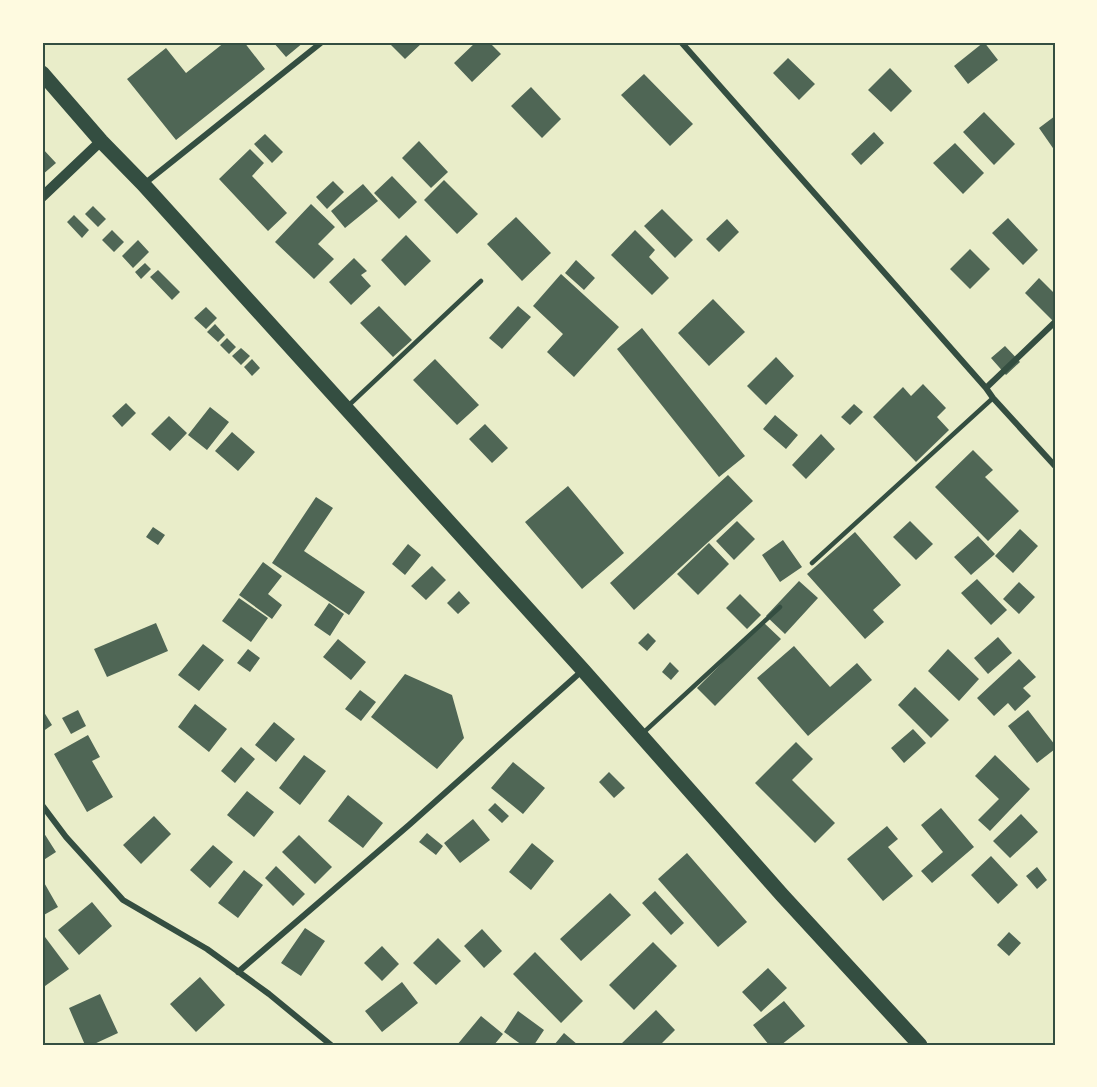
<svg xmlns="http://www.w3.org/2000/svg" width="1097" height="1087" viewBox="0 0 1097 1087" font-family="'Roboto Condensed',sans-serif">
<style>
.building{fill:#4f6655}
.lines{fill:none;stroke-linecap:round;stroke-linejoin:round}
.service{stroke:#344e41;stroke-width:4.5}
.minor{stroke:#344e41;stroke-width:6}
.tertiary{stroke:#344e41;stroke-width:10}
.primary{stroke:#344e41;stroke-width:15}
.neatline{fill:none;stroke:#344e41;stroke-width:2}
</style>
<rect width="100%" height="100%" fill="#e9edc9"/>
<path class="building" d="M225,42h19l21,27 -89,71 -49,-61 39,-31 20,25z
M273,42h31l-18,15z
M388,42h35l-18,17z
M476,42h13l12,12 -29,28 -18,-19z
M984,42l14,18 -30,24 -14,-18z
M788,58l27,26 -16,16 -26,-27z
M890,68l22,23 -21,21 -23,-22z
M644,74l49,50 -23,22 -49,-51z
M531,87l30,32 -19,19 -31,-32z
M984,112l31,32 -21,21 -31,-33z
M1055,116v35l-16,-23z
M874,132l10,11 -23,22 -10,-11z
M265,134l18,18 -11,11 -18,-19z
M419,141l29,31 -17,16 -29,-30z
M955,143l29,30 -21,21 -30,-31z
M42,148l14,15 -14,12z
M250,149l14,14 -12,13 35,37 -19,18 -49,-52z
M392,176l25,26 -18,17 -25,-26z
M444,180l34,34 -21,20 -33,-34z
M333,181l11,11 -17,17 -11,-12z
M363,184l15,17 -33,27 -14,-17z
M311,204l24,23 -17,17 16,15 -20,20 -39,-37z
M93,206l13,13 -8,8 -13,-13z
M662,209l31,31 -18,18 -31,-32z
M74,215l15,15 -7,8 -15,-16z
M516,217l35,36 -29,28 -35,-37z
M1008,218l30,32 -15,15 -31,-32z
M727,219l12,13 -20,20 -13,-13z
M112,230l12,12 -10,10 -12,-12z
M635,230l20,20 -6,7 20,21 -17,17 -41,-40z
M406,235l25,26 -26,25 -24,-26z
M138,240l11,12 -16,16 -11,-12z
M970,249l20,20 -20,20 -20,-20z
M354,258l13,13 -6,4 10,11 -20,19 -22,-23z
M576,260l19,18 -11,12 -19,-17z
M145,263l6,6 -10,10 -6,-7z
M158,270l22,22 -8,8 -22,-23z
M561,274l58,53 -45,50 -27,-25 16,-18 -30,-28z
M1039,278l16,16v29l-30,-30z
M713,299l32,33 -36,34 -31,-33z
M379,306l33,34 -19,17 -33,-34z
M518,306l13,11 -29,32 -13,-11z
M206,307l11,11 -11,11 -12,-11z
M215,324l10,11 -7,7 -11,-10z
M642,328l103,128 -26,21 -102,-128z
M227,338l9,9 -7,7 -9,-9z
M1005,346l15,16 -14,13 -15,-17z
M241,348l9,8 -9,9 -9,-9z
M776,357l18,19 -28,29 -19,-19z
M252,359l8,9 -8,8 -8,-9z
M435,359l44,46 -22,20 -44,-45z
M923,384l23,24 -9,9 12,13 -33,32 -43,-45 30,-30 8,9z
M126,403l10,10 -14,14 -10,-11z
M854,404l9,8 -13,13 -9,-8z
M210,407l19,15 -22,28 -19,-15z
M775,415l23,20 -12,14 -23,-20z
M169,416l18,17 -17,18 -19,-17z
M485,424l23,24 -16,15 -23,-24z
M232,432l23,20 -17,19 -23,-20z
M821,434l14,15 -29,30 -14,-14z
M973,450l20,20 -8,7 34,34 -31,30 -53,-54z
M728,475l25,26 -119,109 -24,-27z
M568,486l56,67 -42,36 -57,-67z
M316,497l17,11 -29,43 61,41 -16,23 -77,-52z
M737,521l18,18 -21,21 -18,-19z
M910,521l23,23 -17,16 -23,-23z
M153,527l12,8 -7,10 -12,-8z
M1020,529l18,17 -25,27 -18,-17z
M855,532l46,53 -28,25 11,12 -19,17 -58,-65z
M978,536l17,18 -24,21 -17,-18z
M783,540l19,27 -22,15 -18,-27z
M709,543l20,21 -31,31 -21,-21z
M408,544l13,11 -16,20 -13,-11z
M263,562l19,14 -14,18 14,11 -10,14 -33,-24z
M432,566l14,14 -20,20 -15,-14z
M977,579l30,31 -16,15 -30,-32z
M799,581l19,17 -33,36 -19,-18z
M1019,582l16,15 -16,17 -16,-15z
M459,591l11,12 -12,11 -11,-11z
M740,594l21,21 -14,14 -21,-21z
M239,598l29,20 -17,24 -29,-21z
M329,603l15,11 -14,22 -16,-11z
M763,622l18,17 -66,67 -18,-18z
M156,623l12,28 -61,26 -13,-28z
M648,633l8,8 -9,10 -9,-8z
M998,637l14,16 -24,21 -14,-16z
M338,639l28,23 -15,18 -28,-23z
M203,644l21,16 -25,31 -21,-16z
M794,646l36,41 27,-24 15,17 -64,56 -51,-58z
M248,649l12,9 -10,14 -13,-9z
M948,649l31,30 -20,22 -31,-30z
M1019,659l17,18 -13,11 8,8 -16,15 -7,-8 -14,13 -17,-18z
M670,662l9,9 -8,9 -9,-8z
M405,674l47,21 12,43 -27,31 -66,-52z
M915,687l34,33 -18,18 -33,-33z
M360,690l16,12 -15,19 -16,-12z
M195,704l32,25 -18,23 -31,-25z
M42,709l10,16 -10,7z
M78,710l8,16 -15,8 -9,-16z
M1028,710l27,35v4l-18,14 -29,-37z
M274,722l21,17 -19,23 -21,-17z
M913,729l13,14 -22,20 -13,-15z
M88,735l12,22 -8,4 21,36 -26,15 -33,-58z
M796,742l17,17 -21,21 43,43 -20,20 -60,-60z
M241,747l14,12 -20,24 -14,-12z
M304,755l22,16 -26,34 -21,-17z
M995,755l35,34 -40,42 -12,-11 21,-21 -24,-23z
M513,762l32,26 -22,26 -32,-26z
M609,772l16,16 -11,10 -15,-16z
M247,791l27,21 -20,25 -27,-22z
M348,795l35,28 -20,25 -35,-27z
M495,803l14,13 -7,7 -14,-13z
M941,808l33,39 -42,36 -11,-12 22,-19 -22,-27z
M1021,814l17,18 -28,26 -17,-17z
M154,816l17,18 -30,30 -18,-19z
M473,819l17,21 -30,23 -16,-20z
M887,826l11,13 -10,8 25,29 -30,25 -36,-42z
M42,830l14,22 -14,9z
M427,833l16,13 -7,9 -17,-13z
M299,835l33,32 -17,17 -33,-32z
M532,843l22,18 -23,29 -22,-18z
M213,845l20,17 -23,26 -20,-18z
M687,853l60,69 -29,25 -60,-68z
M991,856l27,29 -20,19 -27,-29z
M276,866l29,28 -12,12 -28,-28z
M1037,867l10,13 -10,9 -11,-13z
M244,870l19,15 -25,33 -20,-15z
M42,879l16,28 -16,9z
M655,891l29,32 -13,12 -29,-32z
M610,893l21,22 -50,46 -21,-22z
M92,902l20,24 -33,29 -21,-25z
M305,928l20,13 -24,35 -20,-13z
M482,929l20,22 -18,17 -20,-22z
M1009,932l12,11 -12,13 -12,-11z
M45,937l24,32 -24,17 -3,-4v-43z
M438,938l23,23 -25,24 -23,-22z
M653,942l24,24 -43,44 -25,-25z
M382,946l17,18 -17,17 -18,-18z
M535,952l48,49 -22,22 -48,-49z
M768,968l19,20 -26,24 -19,-20z
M200,977l25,28 -29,27 -26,-28z
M402,982l16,21 -36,29 -17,-21z
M100,994l18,39 -26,12h-7l-16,-37z
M784,1001l21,25 -24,19h-12l-16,-20z
M656,1010l19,20 -15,15h-40z
M518,1011l26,19 -10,15h-12l-18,-13z
M481,1016l22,18 -9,11h-37z
M564,1033l14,12h-24z"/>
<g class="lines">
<path class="service" d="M348,406l133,-125
M812,563l181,-165
M643,733l137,-126"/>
<path class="minor" d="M681,42l305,346 7,10 62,68
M144,184l178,-142
M986,388l69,-66
M42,805l24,32 57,63 84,49 62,45 62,51
M238,972l171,-147 174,-155"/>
<path class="tertiary" d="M42,197l59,-56"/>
<path class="primary" d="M42,73l59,68 42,43 440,486 199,225 138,150"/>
</g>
<rect width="1097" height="1087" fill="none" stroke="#fefae0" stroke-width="87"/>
<rect x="44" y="44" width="1010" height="1000" class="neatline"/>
</svg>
